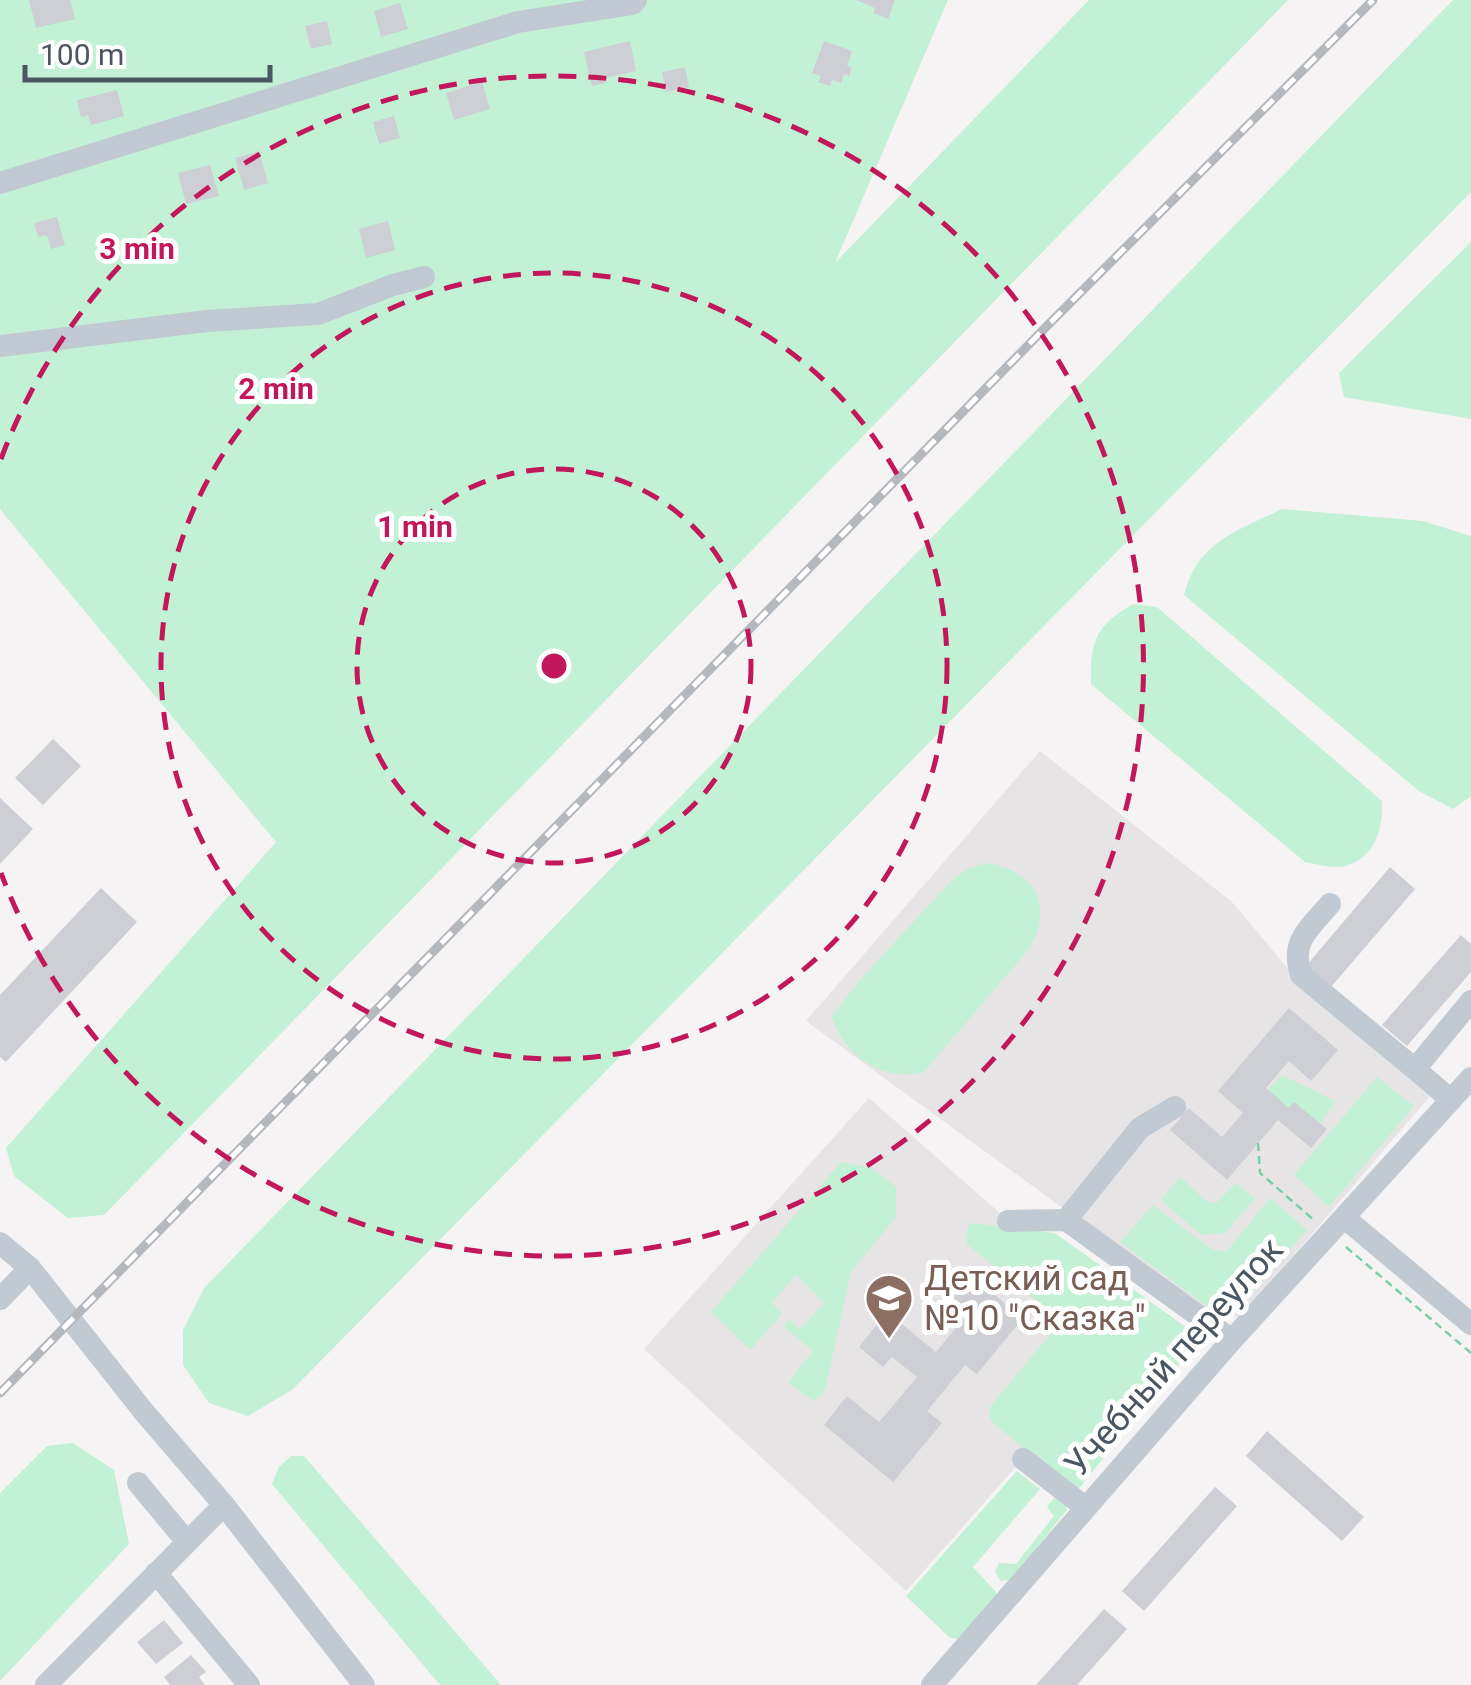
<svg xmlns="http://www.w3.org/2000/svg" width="1471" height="1685" viewBox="0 0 1471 1685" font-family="Roboto,sans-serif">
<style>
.education{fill:#e6e4e5}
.green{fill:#c3f1d5}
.building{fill:#cdcfd5}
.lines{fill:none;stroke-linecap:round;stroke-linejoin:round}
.path{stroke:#7ad0a6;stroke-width:2.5;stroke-dasharray:8 5;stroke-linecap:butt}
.minor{stroke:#c1cad2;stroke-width:22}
.rail-casing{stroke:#b5b8bd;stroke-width:9}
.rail{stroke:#fff;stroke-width:5;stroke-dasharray:15;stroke-linecap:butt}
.ring{fill:none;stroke:#c2185b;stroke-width:5;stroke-dasharray:18 12}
.labels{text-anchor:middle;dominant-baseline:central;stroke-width:10;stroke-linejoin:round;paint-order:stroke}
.education-label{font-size:35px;fill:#785e54;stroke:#fff;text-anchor:start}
.street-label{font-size:35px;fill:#4a5661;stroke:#fff}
.centre{fill:#c2185b;stroke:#fff;stroke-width:5}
.ring-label{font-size:30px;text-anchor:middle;font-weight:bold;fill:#c2185b;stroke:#fff;stroke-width:10;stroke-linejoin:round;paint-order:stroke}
</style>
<rect width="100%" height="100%" fill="#f5f3f3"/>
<path class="education" d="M1040,751l192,151 63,75 135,119 -188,220h-31l-405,-295z
M869,1098l266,234 -229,259 -262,-242z"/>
<path class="green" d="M0,0h948l-113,263 254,-263h199l-1184,1215 -36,3 -54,-42 -8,-28 270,-306 -276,-333z
M1453,0h18v192l-1178,1197 -45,27 -39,-13 -26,-38v-35l21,-42z
M1471,242v177l-127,-22 -5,-24z
M1282,509l141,12 48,15v260l-18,13 -34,-18 -235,-196c14,-54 52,-63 98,-86z
M1133,604l24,3 225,194c1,27 -6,56 -37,65 -11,3 -29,-2 -40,-4l-214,-178c-1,-42 4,-58 42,-80z
M986,863c50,7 68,43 43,86l-105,123c-41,11 -81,-17 -92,-56l26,-34 93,-101 16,-12z
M1282,1075l53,26 -21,33 -52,-38z
M1377,1077l37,29 -85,101 -35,-32z
M841,1162l31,6 24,19v30l-45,55 -26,118 -11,11 -26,-18 25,-32 -29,-24 5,-7 11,9 24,-26 -28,-28 -24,28 10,11 -32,36 -39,-38z
M1180,1177l25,23 11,3 20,-20 19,15 -30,35 -24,2 -40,-35z
M1270,1198l37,32 -67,77 -35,-2 -85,-63 33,-37 60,45 14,1z
M970,1223l85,10 146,105 -125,154 -86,-72v-13l71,-86 -94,-77 -1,-10z
M73,1443l41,27 15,74 -129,137v-188l47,-47z
M291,1456h13l197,229h-61l-168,-201 7,-17z
M1017,1471l23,18 -67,78 23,25v6l-39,41 -8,-2 -43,-41z
M1054,1498l11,4 2,8 -55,69 -11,2 -6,-9 4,-9 17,1 38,-48 -7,-9z"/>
<path class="building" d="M29,0h41l5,19 -39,9z
M856,0h39l-7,19 -15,-6 2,-5z
M400,3l8,26 -27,8 -7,-26z
M327,21l5,23 -21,5 -6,-23z
M630,41l6,30 -31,7 1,5 -14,3 -8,-34z
M824,41l28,10 -5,15 5,1 -3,9 -5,-2 -3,9 -9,-3 -2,6 -12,-4 3,-6 -9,-3z
M685,67l4,20 -23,5 -4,-20z
M482,82l8,27 -36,11 -8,-27z
M117,90l7,26 -33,9 -3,-10 -7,2 -4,-17z
M394,116l6,22 -21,6 -6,-22z
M259,151l9,32 -24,7 -9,-32z
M210,165l9,31 -33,8 -8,-31z
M57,217l8,28 -14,4 -4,-14 -9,2 -4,-14z
M388,221l7,29 -29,8 -7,-29z
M53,739l28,27 -38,39 -28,-27z
M0,798l33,31 -33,35z
M1390,867l25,22 -84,98 -25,-21z
M101,888l36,34 -131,140 -6,-5v-62z
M1461,935l10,9v28l-64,74 -25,-21z
M1289,1008l49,42 -27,31 -22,-20 -23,27 23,20 5,-6 33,27 -16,19 -33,-28 -51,60 -57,-50 19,-22 33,29 21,-24 -25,-22z
M964,1270l59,48 -46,56 -12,-9 -38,46 15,12 -49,59 -69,-57 23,-29 32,26 38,-45 -25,-20 -9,10 -24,-20 28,-35 49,40 34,-41 -24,-19z
M1267,1431l97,86 -22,24 -96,-85z
M1215,1487l22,19 -93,105 -22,-20z
M1104,1609l23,20 -50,56h-41z
M164,1620l19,23 -27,21 -19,-22z
M191,1655l15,17 -7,5 6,8h-35l-6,-8z"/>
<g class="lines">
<path class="path" d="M1258,1143l2,30 55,48
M1346,1247l125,106"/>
<path class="minor" d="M0,183l518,-161 115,-18 3,-4
M0,346l207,-25 111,-7 75,-29 31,-8
M1330,904c-21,25 -40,37 -29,71l114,94
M1451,1100l-36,-31 56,-68
M1175,1107l-35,21 -74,92 166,120
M1346,1219l125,105
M1008,1221l58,-1
M0,1243l30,25 114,144 80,93 140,180
M0,1299l30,-31
M1023,1459l63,49
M138,1483l49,59
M156,1573l93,112
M46,1685l178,-180
M932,1685l300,-345 239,-262"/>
<g class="rail-casing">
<path id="rail" d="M0,1393l1046,-1066 327,-327"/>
</g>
<use href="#rail" class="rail"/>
</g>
<g class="ring">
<circle cx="554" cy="666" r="197"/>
<circle cx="554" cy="666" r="393"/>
<path d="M1 459A590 590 0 1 1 1 873"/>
</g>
<defs>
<g id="school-pin" transform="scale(2.5)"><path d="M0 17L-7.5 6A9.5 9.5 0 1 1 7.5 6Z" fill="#8d6e63" stroke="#fff"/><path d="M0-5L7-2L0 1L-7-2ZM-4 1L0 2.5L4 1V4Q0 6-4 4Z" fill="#fff"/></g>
</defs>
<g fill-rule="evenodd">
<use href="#school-pin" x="889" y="1298"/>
</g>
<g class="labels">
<g class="education-label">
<text x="924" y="1278">Детский сад<tspan x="924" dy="40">№10 "Сказка"</tspan></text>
</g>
<g class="street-label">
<text transform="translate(1174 1357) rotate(-48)">Учебный переулок</text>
</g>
</g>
<circle cx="554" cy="666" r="15" class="centre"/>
<g class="ring-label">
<text x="137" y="259">3 min</text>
<text x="276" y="399">2 min</text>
<text x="415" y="537">1 min</text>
</g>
<path d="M25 65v15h245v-15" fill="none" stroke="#4a5661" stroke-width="5"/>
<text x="40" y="65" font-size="30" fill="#4a5661" stroke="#ffffff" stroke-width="8" paint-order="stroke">100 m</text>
</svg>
